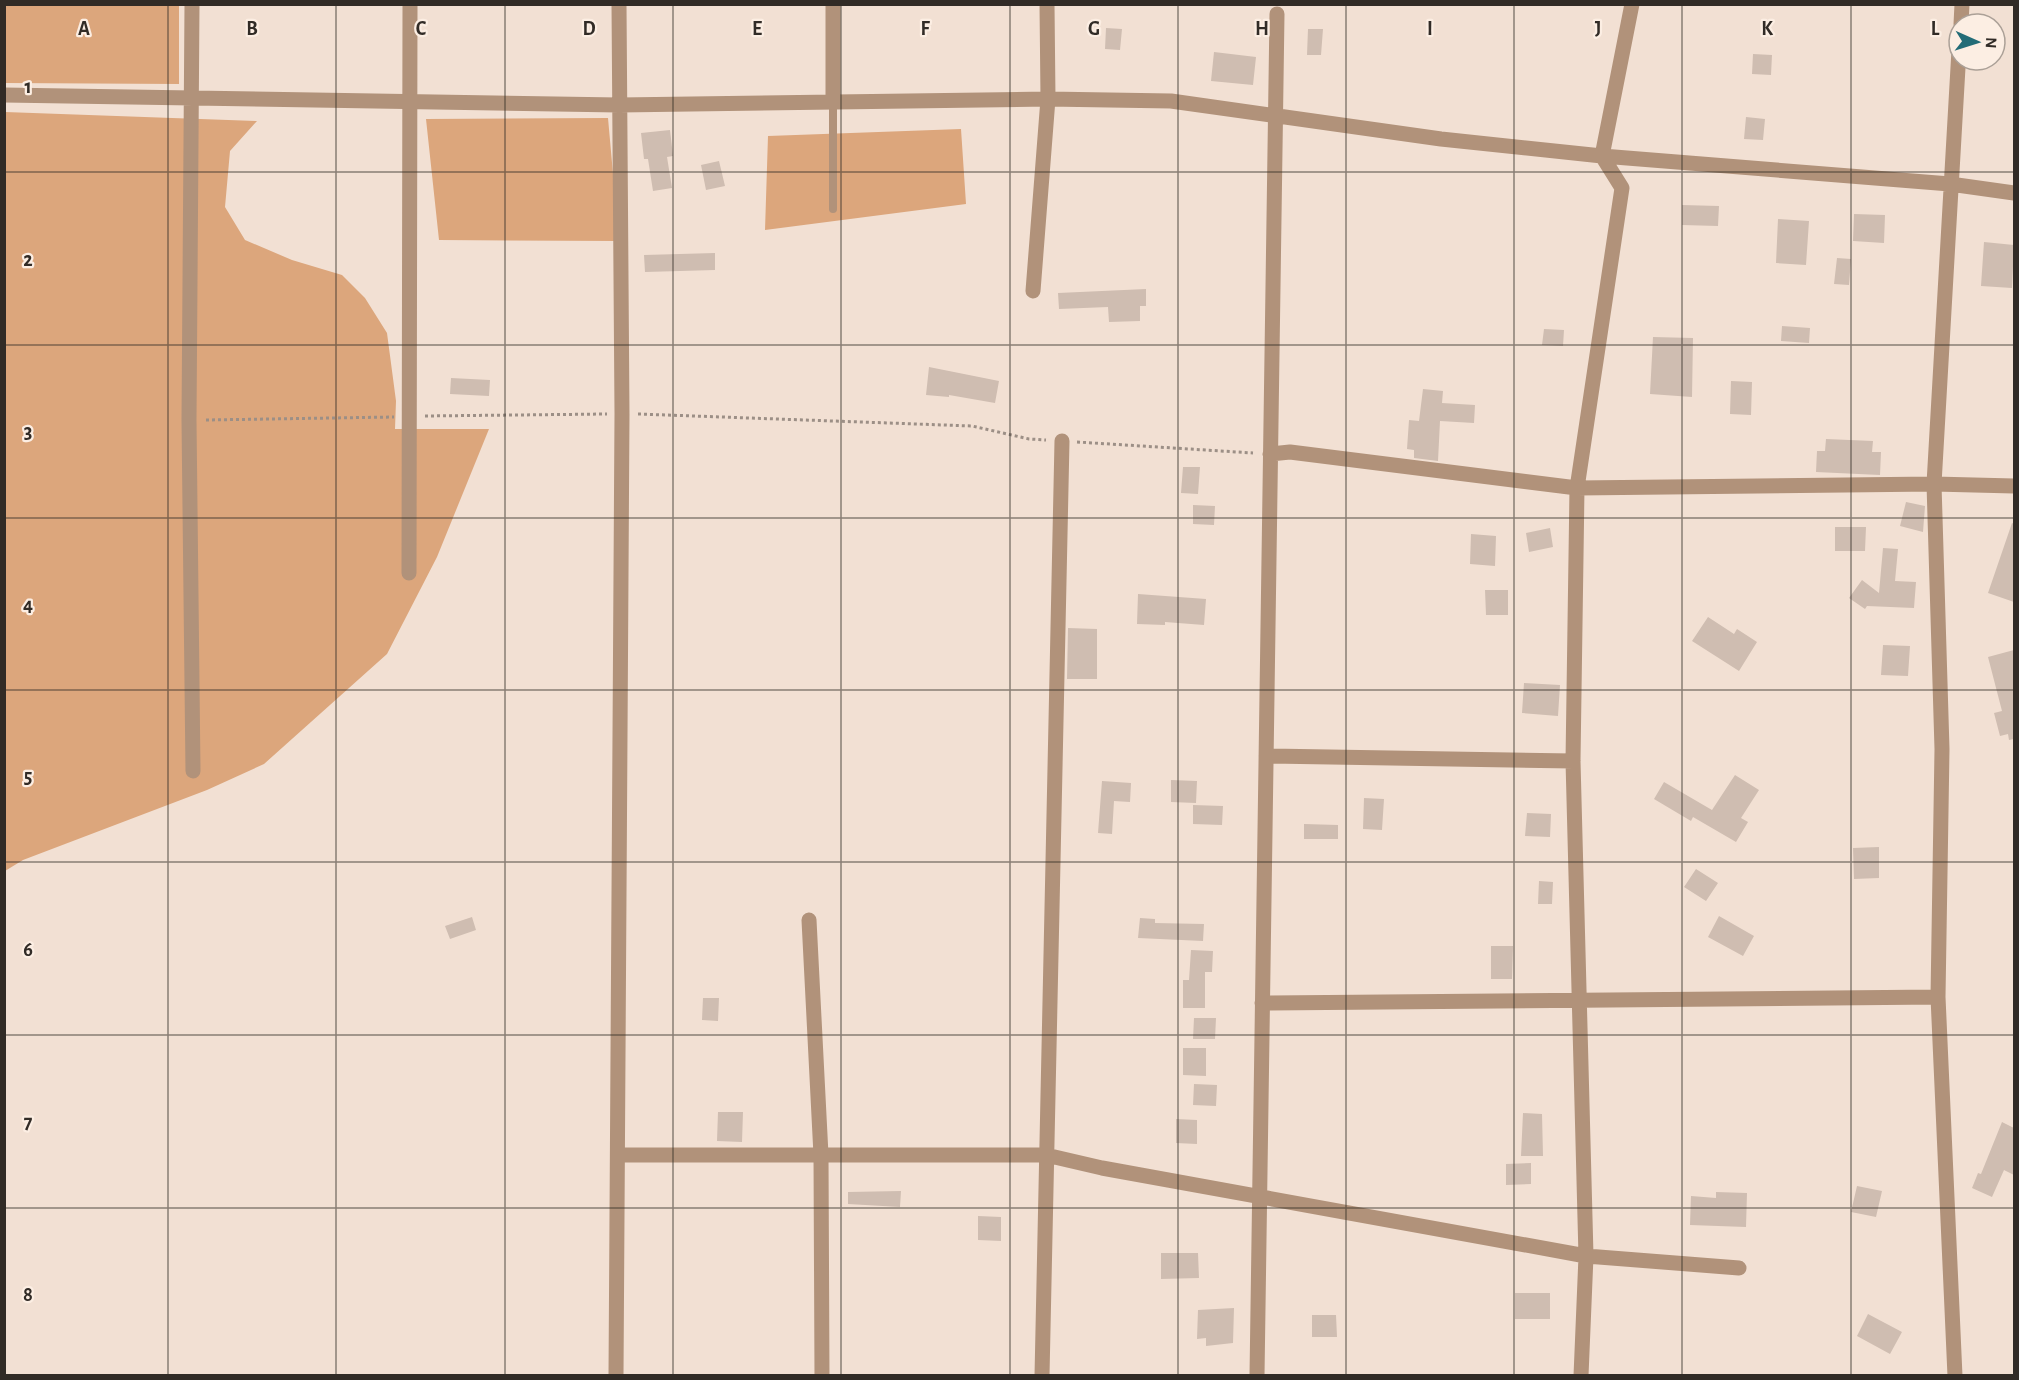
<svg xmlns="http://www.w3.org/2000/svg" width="2019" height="1380" viewBox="0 0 2019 1380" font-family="'Alegreya Sans',sans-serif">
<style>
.green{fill:#dca67c}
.building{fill:#cfbdb1}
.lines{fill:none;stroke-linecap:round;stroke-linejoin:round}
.path{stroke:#9c8f86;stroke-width:3;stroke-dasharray:3 3;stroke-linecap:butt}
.lane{stroke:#b1927a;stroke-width:8}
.street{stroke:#b1927a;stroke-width:15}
.grid{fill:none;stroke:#312b26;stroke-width:1.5;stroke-opacity:0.55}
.grid-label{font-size:20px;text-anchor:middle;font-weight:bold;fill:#312b26;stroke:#fceee3;stroke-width:4.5;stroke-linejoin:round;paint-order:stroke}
</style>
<rect width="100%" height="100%" fill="#f2e0d3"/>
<path class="green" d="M5,4l174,1v79l-174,-1z
M5,112l252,9 -27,30 -5,56 20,33 47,20 50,15 23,23 22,35 9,68 -1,28h94l-52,128 -50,97 -123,110 -57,26 -184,70 -18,11z
M608,118l11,123 -180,-1 -13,-121z
M961,129l5,75 -201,26 3,-94z"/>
<path class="building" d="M1106,28l16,1 -2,21 -15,-1z
M1308,29h15l-2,26h-14z
M1214,52l42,5 -3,28 -42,-4z
M1753,54l19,1 -1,20 -19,-1z
M1746,117l19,2 -2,21 -19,-1z
M670,130l3,26 -6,1 5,31 -19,3 -5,-32h-4l-3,-26z
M719,161l6,25 -19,4 -5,-25z
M1682,205l37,1 -1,20 -36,-1z
M1854,214l31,1 -1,28 -31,-2z
M1778,219l31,2 -3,44 -30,-2z
M1984,242l30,3 -2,43 -31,-2z
M715,253v17l-70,2 -1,-17z
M1837,258l14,1 -2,26 -15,-1z
M1146,289v17h-6v15l-31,1 -1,-15 -49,2 -1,-16z
M1782,326l28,2 -1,15 -28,-2z
M1544,329l20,1 -1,16 -21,-1z
M1653,337l40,1 -1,59 -42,-3z
M929,367l70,14 -4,22 -46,-8v2l-23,-2z
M451,378l39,2 -1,16 -39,-2z
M1731,381l21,1 -1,33 -21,-1z
M1423,389l20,2 -1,12 33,2 -1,18 -34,-2 -2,40 -24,-3v-8l-7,-1 2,-29 10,1z
M1826,439l47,2 -1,11h9l-1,23 -64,-3 1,-21h8z
M1183,467h17l-2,27 -17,-1z
M1906,502l19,4 -2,26 -23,-6z
M1193,505l22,1 -1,19 -21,-1z
M2012,523l2,1v78l-26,-9z
M1835,527h31l-1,24h-30z
M1550,528l3,19 -24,5 -3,-19z
M1471,534l25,2 -1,30 -25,-2z
M1883,548l15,1 -3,32 21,1 -2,26 -47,-2 -2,3 -16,-11 13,-18 17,13z
M1485,590h23v25h-22z
M1138,594l68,5 -2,26 -39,-3v3l-28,-1z
M1708,617l26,17 3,-5 20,13 -18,29 -47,-30z
M1068,628l29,1v50h-30z
M1883,645l27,1 -2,30 -27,-1z
M2014,650v89l-5,1 -1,-6 -8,2 -6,-23 8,-2 -14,-54z
M1524,683l36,2 -2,31 -36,-3z
M1735,775l24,15 -18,28 7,4 -12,20 -43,-25 -2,4 -37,-22 10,-17 48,28z
M1171,780l26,1 -1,22 -25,-1z
M1102,781l29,2 -1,19 -16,-1 -2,33 -14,-1z
M1364,798l20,1 -2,31 -19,-1z
M1193,805l30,1 -1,19 -29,-1z
M1527,813l24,1 -1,23 -25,-1z
M1304,824l34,1v14h-34z
M1879,847v31l-25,1 -1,-31z
M1696,869l22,14 -12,18 -22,-14z
M1539,881l14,1 -1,22h-14z
M1719,916l35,20 -11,20 -35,-19z
M472,917l4,13 -26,9 -5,-13z
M1140,918l15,1v4l49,1 -1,17 -65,-3z
M1491,946h22l-1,33h-21z
M1191,950l22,1 -1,21h-7v36h-22v-28h6z
M703,998h16l-1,23 -16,-1z
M1194,1018h22l-1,21h-22z
M1183,1048h23v28l-23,-1z
M1194,1084l23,1 -1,21 -23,-1z
M718,1112h25l-1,30 -25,-1z
M1523,1113l19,1 1,42h-22z
M1176,1119l21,1v24l-21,-1z
M2002,1122l12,6v47l-10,-5 -12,27 -20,-9 6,-15 3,1z
M1531,1163v21l-25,1v-21z
M1857,1186l25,5 -6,26 -25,-5z
M901,1191l-1,16 -52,-3v-12z
M1716,1192l31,1 -1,34 -56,-2 1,-29 25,2z
M978,1216l23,1v24l-23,-1z
M1161,1253h37l1,25 -38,1z
M1515,1293h35v26h-35z
M1234,1308l-1,35 -27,3v-8l-9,1 1,-29z
M1868,1314l34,18 -12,22 -33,-18z
M1312,1315h24l1,22h-25z"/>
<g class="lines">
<path class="path" d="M638,414l334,12 57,13 17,1
M425,416l182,-2
M206,420l188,-3
M1077,442l176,11"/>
<path class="lane" d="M833,102v107"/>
<path class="street" d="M192,4l-3,416 4,351
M1961,24l1,-20
M4,95l615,10 429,-6 123,2 270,38 161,17 348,28 64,9
M833,102v-98
M1033,291l15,-192 -1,-95
M1270,454l20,-2 287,36 357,-4 80,2
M409,573l1,-569
M1266,756l307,5
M809,920l12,235 1,221
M1262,1003l676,-6
M618,1155h428l56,13 484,88 153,12
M616,1376l6,-962 -3,-410
M1042,1376l20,-935
M1257,1376l20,-1362
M1581,1376l5,-120 -13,-495 4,-273 45,-300 -20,-32 30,-152
M1955,1376l-17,-379 4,-248 -8,-265 25,-434"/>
</g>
<path class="grid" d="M168,4v1372M336,4v1372M505,4v1372M673,4v1372M841,4v1372M1010,4v1372M1178,4v1372M1346,4v1372M1514,4v1372M1682,4v1372M1851,4v1372M4,172h2010M4,345h2010M4,518h2010M4,690h2010M4,862h2010M4,1035h2010M4,1208h2010"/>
<g class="grid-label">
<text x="84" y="35">A</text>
<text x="252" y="35">B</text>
<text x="421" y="35">C</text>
<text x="589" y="35">D</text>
<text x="757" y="35">E</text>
<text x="925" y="35">F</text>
<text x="1094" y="35">G</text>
<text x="1262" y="35">H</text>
<text x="1430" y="35">I</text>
<text x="1598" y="35">J</text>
<text x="1767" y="35">K</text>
<text x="1935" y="35">L</text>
<text x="28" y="93">1</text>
<text x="28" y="266">2</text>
<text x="28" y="438">3</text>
<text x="28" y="611">4</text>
<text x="28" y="783">5</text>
<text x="28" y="956">6</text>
<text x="28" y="1128">7</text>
<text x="28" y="1301">8</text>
</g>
<rect width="2019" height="1380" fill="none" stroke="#312b26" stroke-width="12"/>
<g transform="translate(1977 42) rotate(93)"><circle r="28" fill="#fceee3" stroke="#aba097" stroke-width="1.5"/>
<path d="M0-4.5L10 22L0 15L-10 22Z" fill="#236c77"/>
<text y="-9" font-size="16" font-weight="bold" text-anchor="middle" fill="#312b26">N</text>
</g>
</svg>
